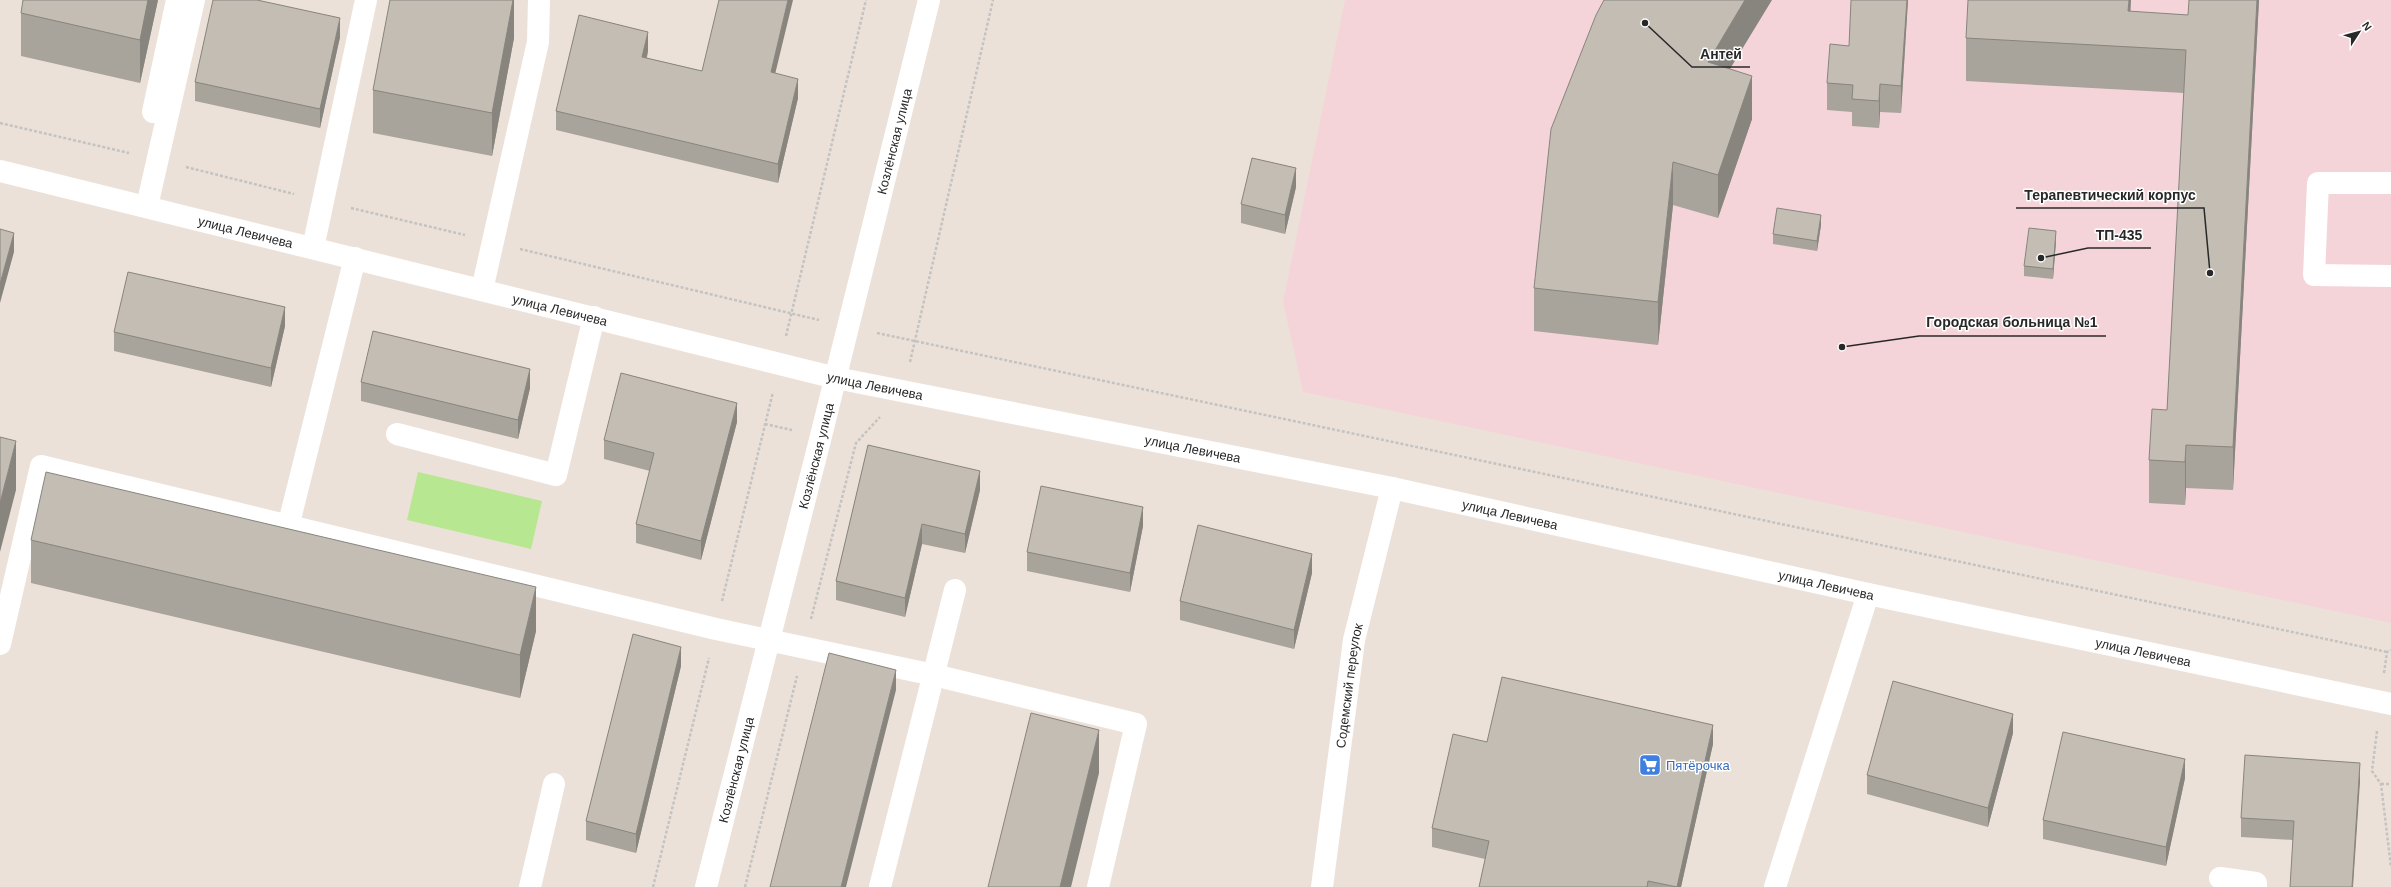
<svg xmlns="http://www.w3.org/2000/svg" width="2391" height="887" viewBox="0 0 2391 887" font-family="Helvetica,sans-serif">
<style>
.medical{fill:#f4d4d9}
.green{fill:#b7e790}
.lines{fill:none;stroke-linecap:round;stroke-linejoin:round}
.path{stroke:#c3c3c3;stroke-width:2.5;stroke-dasharray:3 2;stroke-linecap:butt}
.minor{stroke:#fff;stroke-width:22}
.wall{fill:#a8a39b}
.shaded-wall{fill:#88847e}
.building{fill:#c3bdb4;stroke:#88847e}
.labels{text-anchor:middle;dominant-baseline:central;stroke-width:3;stroke-linejoin:round;paint-order:stroke}
.street-label{font-size:13px;fill:#282828;stroke:#fff}
.shop-label{font-size:13px;fill:#366cbe;stroke:#fff;text-anchor:start}
.leader{fill:none;stroke:#282828;stroke-width:1.5}
.callout-dot{fill:#282828;stroke:#fff;stroke-width:1.5}
.callout-label{font-size:14px;text-anchor:middle;font-weight:bold;fill:#282828;stroke:#fff;stroke-width:3;stroke-linejoin:round;paint-order:stroke}
</style>
<rect width="100%" height="100%" fill="#ece1d8"/>
<path class="medical" d="M1345,0h1046v623l-1088,-231 -20,-90z"/>
<path class="green" d="M418,472l124,29 -11,48 -124,-29z"/>
<g class="lines">
<path class="path" d="M0,123l129,30
M186,167l108,27
M351,208l114,27
M520,249l299,71
M877,333l1510,319
M786,336l80,-336
M910,362l83,-362
M765,424l27,6
M722,601l51,-209
M811,619l45,-176 24,-26
M2384,673l3,-21 4,-2
M2377,731l-5,40 9,13 10,83
M2381,784h10
M653,887l56,-229
M745,887l52,-211"/>
<g class="minor">
<path d="M153,112l24,-112"/>
<path id="s1" d="M0,171l836,207 556,110 476,106 523,110"/>
<path d="M2391,183h-73l-4,92 77,1"/>
<path d="M147,206l47,-206"/>
<path d="M313,248l53,-248"/>
<path d="M482,290l56,-248 1,-42"/>
<path d="M397,434l159,41 38,-158"/>
<path d="M288,527l67,-269"/>
<path d="M0,644l41,-178 675,163 218,46 202,49 -38,163"/>
<path d="M2220,878l36,5v4"/>
<path d="M530,887l24,-103"/>
<path id="s2" d="M706,887l115,-451 108,-436"/>
<path d="M880,887l75,-297"/>
<path id="s3" d="M1322,887l32,-247 38,-152"/>
<path d="M1775,887l93,-293"/>
</g>
</g>
<path class="wall" d="M158,0l-18,83 -119,-27v-43z
M514,0v38l-22,118 -119,-23v-43z
M1908,0l-7,113 -21,-1 -1,16 -27,-2v-14l-25,-2v-27l22,-37z
M2259,0l-26,490 -47,-2 -1,17 -36,-2v-43l18,-50 17,-317 -218,-12v-43l165,-26 57,3z
M340,37l-20,91 -125,-27v-19z
M648,51l-1,7 55,13 73,2 23,25 -20,85 -222,-53v-19z
M1730,69l22,50 -34,99 -45,-13 -15,140 -124,-14v-43z
M1296,187l-11,47 -44,-11v-19z
M1821,225l-4,26 -44,-7v-10z
M2056,241l-3,38 -29,-3v-10z
M285,326l-14,61 -157,-36v-19z
M361,382l169,6 -12,51 -157,-38z
M737,422l-36,138 -65,-17v-19l14,-53 -46,-12v-19z
M868,445l112,45 -15,63 -43,-9 -17,73 -69,-17v-19z
M1143,526l-13,66 -103,-21v-19z
M31,540l505,91 -16,67 -489,-115z
M1312,573l-18,76 -114,-29v-19z
M681,666l-45,187 -50,-13v-19z
M2013,733l-25,94 -121,-33v-19z
M1487,742l226,2 -32,143h-202l6,-28 -53,-12v-19z
M2185,778l-19,88 -123,-27v-19z
M2360,782l-67,58 -52,-3v-19z"/>
<path class="shaded-wall" d="M148,0h10l-18,83v-43z
M513,0h1v38l-22,118v-43z
M788,0h5l-22,91v-19z
M1745,0h27l-64,105v-43z
M1907,0h1l-7,113v-27z
M2129,0h2l-2,47 -1,-36z
M2257,0h2l-26,490v-43z
M340,18v19l-20,91v-19z
M648,32v19l-6,25v-19z
M1752,76v43l-34,99v-43z
M798,79v19l-20,85v-19z
M1880,84v28l-1,16v-27z
M1673,162v43l-15,140v-43z
M1296,168v19l-11,47v-19z
M1821,215v10l-4,26v-10z
M2056,231v10l-3,38v-10z
M14,233v19l-14,51v-19z
M285,307v19l-14,61v-19z
M530,369v19l-12,51v-19z
M737,403v19l-36,138v-19z
M16,441v49l-16,62v-49z
M2186,445v43l-1,17v-43z
M980,471v19l-15,63v-19z
M1143,507v19l-13,66v-19z
M922,524v20l-17,73v-19z
M1312,554v19l-18,76v-19z
M536,587v44l-16,67v-43z
M681,647v19l-45,187v-19z
M896,670v20l-50,197h-5z
M2013,714v19l-25,94v-19z
M1713,725v19l-32,143h-4z
M1099,730v43l-28,114h-11z
M2185,759v19l-19,88v-19z
M2360,763v19l-7,105h-1z"/>
<path class="building" d="M23,0h125l-8,40 -119,-27z
M213,0h44l83,18 -20,91 -125,-27z
M390,0h123l-21,113 -119,-23z
M719,0h69l-17,72 27,7 -20,85 -222,-53 23,-96 69,17 -6,25 60,14z
M1604,0h141l-37,62 44,14 -34,99 -45,-13 -15,140 -124,-14 17,-159 45,-114z
M1851,0h56l-6,86 -21,-2 -1,17 -27,-2 1,-14 -26,-2 3,-39 19,2z
M1968,0h161l-1,11 60,4 1,-15h68l-24,447 -47,-2 -1,17 -36,-2 3,-51 15,1 19,-360 -220,-12z
M1252,158l44,10 -11,47 -44,-11z
M1777,208l44,7 -4,26 -44,-7z
M2029,228l27,3 -3,38 -29,-3z
M0,229l14,4 -14,51z
M128,272l157,35 -14,61 -157,-36z
M373,331l157,38 -12,51 -157,-38z
M621,373l116,30 -36,138 -65,-17 18,-71 -50,-13z
M0,437l16,4 -16,62z
M868,445l112,26 -15,63 -43,-10 -17,74 -69,-17z
M46,472l490,115 -16,68 -489,-115z
M1041,486l102,21 -13,66 -103,-21z
M1198,525l114,29 -18,76 -114,-29z
M633,634l48,13 -45,187 -50,-13z
M829,653l67,17 -55,217h-71z
M1502,677l211,48 -36,162 -29,-6 -1,6h-168l10,-46 -57,-13 21,-94 34,8z
M1893,681l120,33 -25,94 -121,-33z
M1031,713l68,17 -39,157h-72z
M2063,732l122,27 -19,88 -123,-27z
M2245,755l115,8 -8,124h-62l4,-66 -53,-3z"/>
<defs>
<g id="supermarket-square" transform="scale(1.15)"><rect x="-9" y="-9" width="18" height="18" rx="4" fill="#3f7fe0" stroke="#fff"/><path d="M-6-5.5h2.5l.6 2H6L4.5 2H-2.5L-4.4-4H-6ZM-1.5 3.2a1.3 1.3 0 1 0 .1 0ZM3 3.2a1.3 1.3 0 1 0 .1 0Z" fill="#fff"/></g>
</defs>
<g fill-rule="evenodd">
<use href="#supermarket-square" x="1650" y="765"/>
</g>
<g class="labels">
<g class="street-label">
<text stroke="none"><textPath href="#s2" startOffset="769">Козлёнская улица</textPath></text>
<text stroke="none"><textPath href="#s1" startOffset="253">улица Левичева</textPath></text>
<text stroke="none"><textPath href="#s1" startOffset="577">улица Левичева</textPath></text>
<text stroke="none"><textPath href="#s1" startOffset="901">улица Левичева</textPath></text>
<text stroke="none"><textPath href="#s1" startOffset="1225">улица Левичева</textPath></text>
<text stroke="none"><textPath href="#s2" startOffset="445">Козлёнская улица</textPath></text>
<text stroke="none"><textPath href="#s1" startOffset="1549">улица Левичева</textPath></text>
<text stroke="none"><textPath href="#s1" startOffset="1873">улица Левичева</textPath></text>
<text stroke="none"><textPath href="#s1" startOffset="2197">улица Левичева</textPath></text>
<text stroke="none"><textPath href="#s3" startOffset="203">Содемский переулок</textPath></text>
<text stroke="none"><textPath href="#s2" startOffset="121">Козлёнская улица</textPath></text>
</g>
<g class="shop-label">
<text x="1666" y="765">Пятёрочка</text>
</g>
</g>
<path class="leader" d="M1645 23L1692 67H1750M2210 273L2204 208H2016M2041 258L2088 248H2151M1842 347L1919 336H2106"/>
<g class="callout-dot">
<circle cx="1645" cy="23" r="4"/>
<circle cx="2210" cy="273" r="4"/>
<circle cx="2041" cy="258" r="4"/>
<circle cx="1842" cy="347" r="4"/>
</g>
<g class="callout-label">
<text x="1721" y="59">Антей</text>
<text x="2110" y="200">Терапевтический корпус</text>
<text x="2119" y="240">ТП-435</text>
<text x="2012" y="327">Городская больница №1</text>
</g>
<g transform="translate(2359 32) rotate(54)" stroke="#ffffff" stroke-width="3" paint-order="stroke">
<path d="M0-3L7 15L0 10L-7 15Z" fill="#282828"/>
<text y="-6" font-size="11" font-weight="bold" text-anchor="middle" fill="#282828">N</text>
</g>
</svg>
